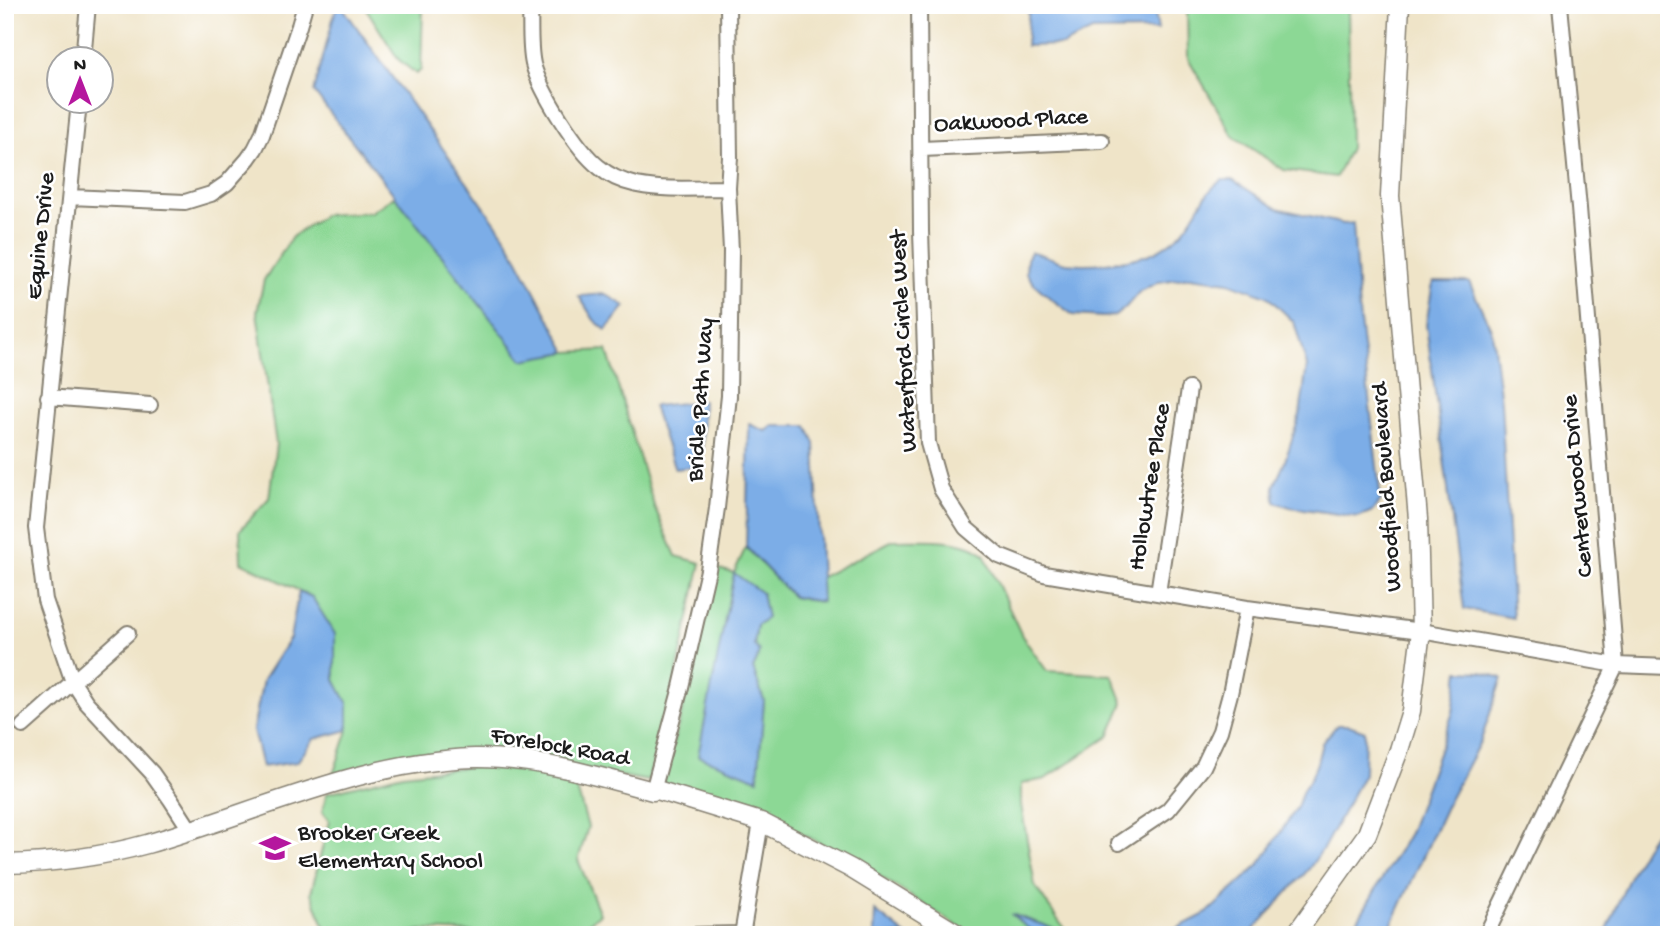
<svg xmlns="http://www.w3.org/2000/svg" width="1674" height="940" viewBox="0 0 1674 940" font-family="'Gochi Hand',sans-serif">
<style>
.green{fill:#8cd895;stroke:#547a58;stroke-width:2;fill-rule:evenodd}
.water{fill:#7bade7;stroke:#4c6482;stroke-width:2}
.lines{fill:none;stroke-linecap:round;stroke-linejoin:round}
.minor-casing{stroke:#868072;stroke-width:18}
.tertiary-casing{stroke:#868072;stroke-width:21}
.minor{stroke:#fff;stroke-width:14}
.tertiary{stroke:#fff;stroke-width:18}
.labels{text-anchor:middle;dominant-baseline:central;stroke-width:5;stroke-linejoin:round;paint-order:stroke}
.street-label{font-size:24px;fill:#1c1c1c;stroke:#fff}
.poi-label{font-size:24px;fill:#1c1c1c;stroke:#fff;text-anchor:start}
</style>
<rect width="100%" height="100%" fill="#fff"/>
<filter id="ink" filterUnits="userSpaceOnUse"><feTurbulence type="fractalNoise" baseFrequency=".0143" numOctaves="2"/><feDisplacementMap in="SourceGraphic" scale="14" xChannelSelector="R" yChannelSelector="G"/><feConvolveMatrix kernelMatrix="1 2 1 2 8 2 1 2 1" color-interpolation-filters="sRGB"/></filter>
<filter id="wash" filterUnits="userSpaceOnUse"><feTurbulence type="fractalNoise" baseFrequency=".00686" numOctaves="4" result="noise"/><feDisplacementMap in="SourceGraphic" scale="28" xChannelSelector="R" yChannelSelector="G"/><feGaussianBlur stdDeviation="1.57" result="paint"/><feColorMatrix in="noise" values="0 0 0 0 0 0 0 0 0 0 0 0 0 0 0 0 0 1.4 0 .05"/><feComposite in="paint" operator="in"/></filter>
<g filter="url(#wash)">
<rect width="100%" height="100%" fill="#efe4c8"/>
<path class="green" d="M364,5h59l-2,65 -5,4 -18,-15z
M1187,5h161l2,143 -14,29 -52,-7 -51,-34 -45,-78z
M395,196l128,163 44,-7 40,-2 47,156 22,50 25,7 -27,122 -26,96 -172,-31 -74,7 -69,18 15,-45 -1,-26 -12,-24 -1,-46 -22,-37 -71,-35 -1,-32 29,-32 7,-54 -19,-132 7,-32 28,-43 32,-22 47,-3z
M893,540c27,0 70,-4 91,14l38,82 25,35 65,4 11,28 -14,33 -64,43 -24,5v21l14,81 32,47 -53,-18 22,20h-64l-118,-75 -84,-42v-2l-108,-33 26,-94 27,-121 19,5 12,-26 47,50 28,5v-25zM735,574l22,51 -3,21 3,14 -4,8 11,33 -7,78z
M476,766l45,4 53,9 14,48 -10,33 22,54 -20,15h-32v6h-69l-6,-3 -51,-2 -21,5h-73l-17,-42 18,-72 -7,-9 5,-19 76,-19z"/>
<path class="water" d="M339,5h2l166,234 60,113 -44,8 -209,-268 20,-77z
M1029,5h125l4,25 -66,1 -29,14 -37,1z
M1222,180h10l45,28 67,16 9,-1 6,89 22,188 -8,11 -15,6 -68,-10 -15,-5 -1,-16 10,-22 16,-50 7,-48 -13,-44 -27,-26 -38,-14 -39,-5 -31,5 -19,9 -14,16 -11,9 -12,1 -30,-2 -23,-17 -17,-15 -7,-10 1,-14 4,-7c13,1 23,9 36,11 23,3 58,-1 80,-8 10,-3 24,-13 32,-20 18,-17 22,-41 43,-55z
M1433,282h36l23,49 9,71 12,216 -49,-9 -38,-284z
M605,294l20,12 -19,24 -12,-10 -15,-24z
M703,401l-1,65 -27,3 -22,-63z
M749,424l17,7 7,-5h34l8,17 7,159 -29,-5 -47,-50z
M734,573l28,20 5,25 -10,7 -3,20 5,6 -2,9 -4,8 11,33 -6,78 -60,-23z
M299,591l13,6 23,37v46l13,24v26l-34,9 -17,23 -35,5 -9,-37 10,-50 27,-42z
M1459,671l23,1 20,6 -21,62 -32,60 -62,135h-38l60,-102 44,-121z
M1337,725h12l16,6 -1,43 -40,73 -15,22 -60,66h-85l43,-22 52,-48 38,-58 6,-17 8,-12 6,-15 5,-20z
M1669,817v118h-64c17,-39 33,-89 64,-118z
M875,911l31,24h-32z
M1011,914l56,19 1,2h-32z"/>
</g>
<g filter="url(#ink)">
<g class="lines">
<g class="minor-casing">
<path id="minor" d="M530,5c1,19 -1,41 3,59 7,27 44,86 66,103 10,9 25,15 38,18 30,6 61,3 91,3
M919,5l2,226 7,212 13,46 25,39 33,28 45,18 203,34 174,23 195,34 53,2
M83,60l5,-55
M79,102l-43,426 9,72 28,82 13,20 66,71 19,27 20,31
M922,149l180,-8
M70,197l115,5 26,-8 16,-11 21,-24 7,-10 7,-14 37,-109 6,-21
M48,397l102,8
M1158,593l31,-204
M23,726l105,-93
M653,791l28,-104 27,-117 9,-62 12,-112 2,-145 -3,-63 2,-31 -2,-152
M1119,843l49,-33 35,-43 17,-36 10,-37 17,-86
M692,935l50,-1
M742,935l19,-113
M1486,935l130,-270 -37,-457 -19,-203"/>
</g>
<g class="tertiary-casing">
<path id="tertiary" d="M5,864c49,-1 95,-7 142,-20 109,-31 214,-83 328,-86 58,-1 122,18 178,33l4,-1 104,32 89,46 109,67
M1295,935l72,-101 32,-84 12,-39 10,-80 -3,-112 -28,-323 10,-191"/>
</g>
<use href="#minor" class="minor"/>
<use href="#tertiary" class="tertiary"/>
</g>
</g>
<defs>
<g id="school-bare" transform="scale(2.415)"><path d="M0-5L7-2L0 1L-7-2ZM-4 1L0 2.5L4 1V4Q0 6-4 4Z" fill="#b5179e" stroke="#fff" stroke-width="2.5" paint-order="stroke"/></g>
</defs>
<g fill-rule="evenodd">
<use href="#school-bare" x="275" y="848"/>
</g>
<g class="labels">
<g class="street-label">
<text transform="translate(1011 122) rotate(-3)">Oakwood Place</text>
<text transform="translate(42 236) rotate(-84)">Equine Drive</text>
<text transform="translate(905 341) rotate(-93)">Waterford Circle West</text>
<text transform="translate(702 400) rotate(-86)">Bridle Path Way</text>
<text transform="translate(1579 486) rotate(-95)">Centerwood Drive</text>
<text transform="translate(1151 487) rotate(-81)">Hollowtree Place</text>
<text transform="translate(1388 487) rotate(-94)">Woodfield Boulevard</text>
<text transform="translate(560 748) rotate(10)">Forelock Road</text>
</g>
<g class="poi-label">
<text x="298" y="834">Brooker Creek<tspan x="298" dy="28">Elementary School</tspan></text>
</g>
</g>
<rect width="1674" height="940" fill="none" stroke="#fff" stroke-width="28"/>
<g transform="translate(80 80)"><circle r="33" fill="#ffffff" stroke="#a4a4a4" stroke-width="2"/>
<path d="M0-5L12 26L0 18L-12 26Z" fill="#b5179e"/>
<text y="-10" font-size="19" font-weight="bold" text-anchor="middle" fill="#1c1c1c">N</text>
</g>
</svg>
